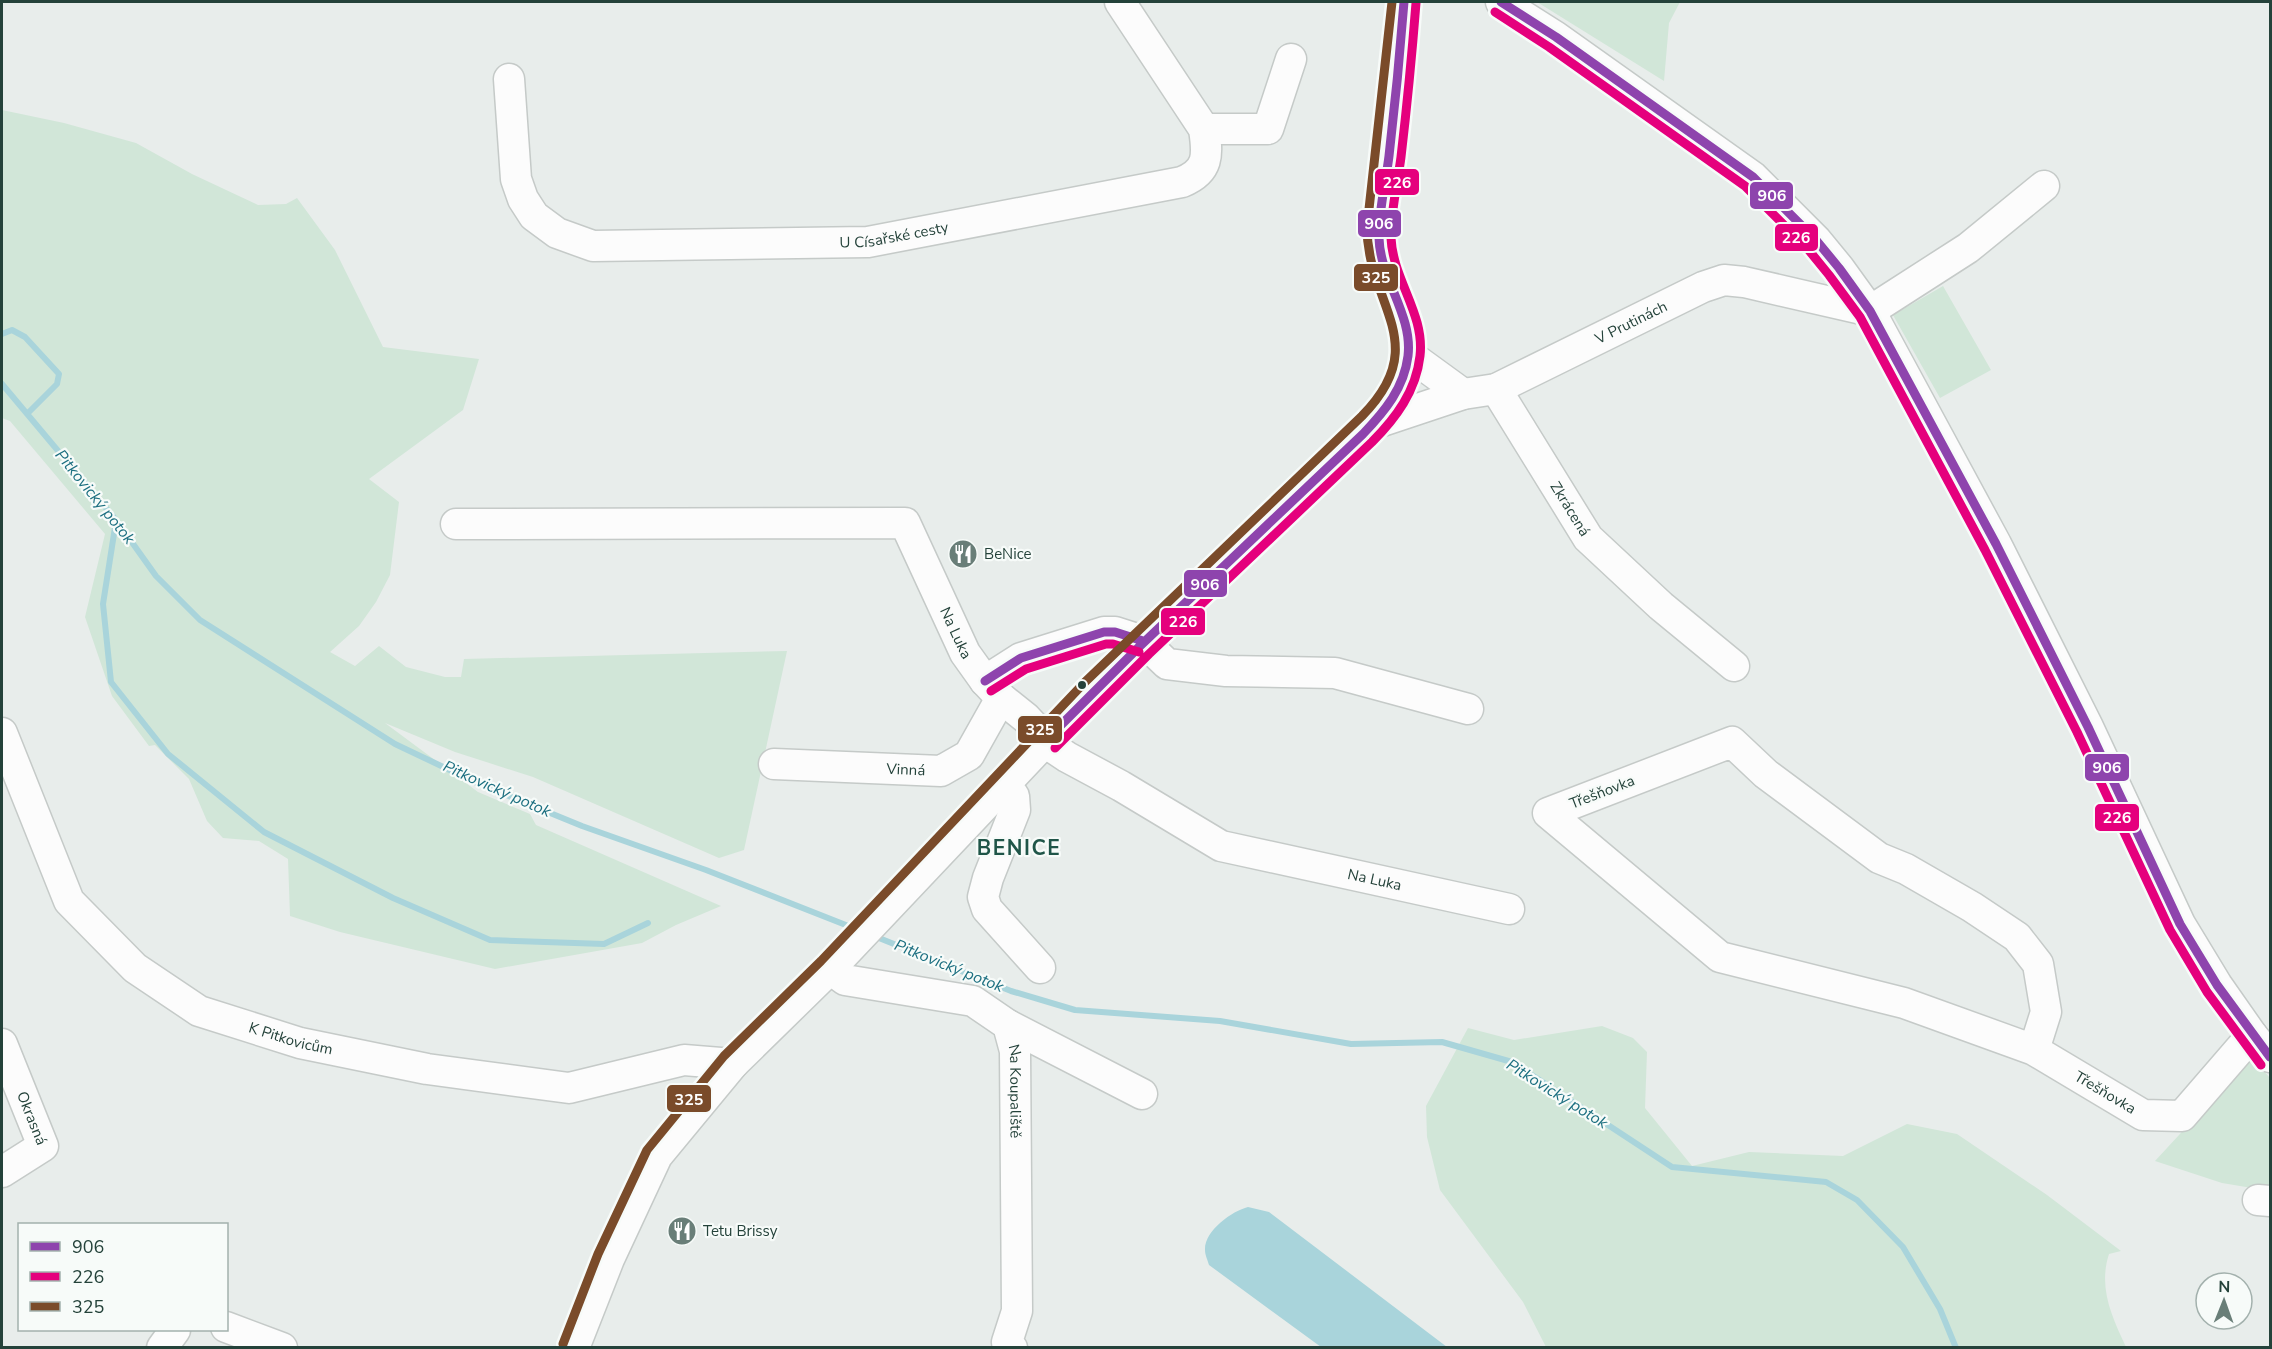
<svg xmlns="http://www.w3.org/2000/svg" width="2272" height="1349" viewBox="0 0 2272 1349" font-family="'Nunito Sans',sans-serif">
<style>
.green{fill:#d1e6d8}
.water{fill:#a9d4db}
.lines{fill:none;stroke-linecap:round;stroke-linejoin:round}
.stream{stroke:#a9d4db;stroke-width:6}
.minor-casing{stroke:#c5cac8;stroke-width:33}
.minor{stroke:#fcfcfc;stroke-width:30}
.bus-1-casing{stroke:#f7fbf9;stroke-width:14}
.bus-2-casing{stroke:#f7fbf9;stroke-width:14}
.bus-3-casing{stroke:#f7fbf9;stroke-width:14}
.bus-1{stroke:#8e44ad;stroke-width:9}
.bus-2{stroke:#e5007d;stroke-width:9}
.bus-3{stroke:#7a4b2a;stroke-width:9}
.bus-dot{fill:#24423a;stroke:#f7fbf9;stroke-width:2}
.labels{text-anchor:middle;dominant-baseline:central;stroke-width:4.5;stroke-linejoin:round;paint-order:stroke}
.street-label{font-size:15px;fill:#24423a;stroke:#f7fbf9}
.poi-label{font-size:15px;fill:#24423a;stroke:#f7fbf9;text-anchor:start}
.water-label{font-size:16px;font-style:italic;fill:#1c6f80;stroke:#f7fbf9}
.district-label{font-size:21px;font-weight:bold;letter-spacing:1.5px;fill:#1f5548;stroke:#f7fbf9}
.line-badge{stroke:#f7fbf9;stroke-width:2}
.badge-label{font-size:16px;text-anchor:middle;font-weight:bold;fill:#fff}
</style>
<rect width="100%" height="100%" fill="#e8edeb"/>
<path class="green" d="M1537,2h143l-11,21 -5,58z
M2,110l62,13 72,20 56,31 66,31 28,-1 11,-6 38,52 48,97 96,12 -16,51 -94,69 30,23 -9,73 -14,27 -17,24 -29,26 25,14 24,-20 27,21 39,10h16l3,-18 323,-8 -43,199 -25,8 -186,-81 -78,-25 -70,-29 93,69 52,22 6,11 185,81 -45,19 -34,18 -147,26 -155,-37 -50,-16 -2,-57 -29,-18 -36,-3 -16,-17 -18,-42 -34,-34 -6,1 -37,-50 -27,-79 20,-83 -95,-113 -8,-3z
M1943,286l48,84 -51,28 -47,-83z
M1602,1026l31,12 14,14 -2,56 47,58 57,-14 94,4 64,-32 50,10 90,61 74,56 -12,3c-11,34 3,63 17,93h-580l-23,-45 -83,-112 -13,-53 -1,-31 42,-78 46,12z
M2251,1057l19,21v113l-48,-8 -67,-22z"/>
<path class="water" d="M1248,1207l21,5 178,135h-126l-112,-82c-1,-4 -4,-10 -4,-15 -1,-19 27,-39 43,-43z"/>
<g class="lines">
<path class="stream" d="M2,334l10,-4 13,7 34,37 -2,10 -30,30
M2,384l114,136 40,56 44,44 195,124 82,39 105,43 124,44 150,59
M116,521l-13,83 8,78 57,72 96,78 129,66 97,42 114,4 44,-21
M874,936l137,55 64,19 145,11 131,23 91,-2 70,20 160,105 154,15 31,18 46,47 37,62 16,39"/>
<g class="minor-casing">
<g id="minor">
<path d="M1501,2l55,35 197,140 63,63 23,28 31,43 126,233 92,183 92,197 37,61 35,50 18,22"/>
<path id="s1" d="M509,79l7,100 7,20 11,17 23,17 36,13 275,-4 314,-60c27,-11 26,-27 22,-53l-84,-127"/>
<path d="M1204,129h64l23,-70"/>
<path d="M1870,311l98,-63 76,-62"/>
<path d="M1408,354l55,40"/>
<path id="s2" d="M1496,389l92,149 73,68 73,60"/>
<path id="s3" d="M1370,425l93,-31 33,-5 207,-102 21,-7 20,2 126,29"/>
<path id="s4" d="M456,524l449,-1 60,130 20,28 16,17 25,20 29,31 12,8 54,29 100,60 288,63"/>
<path d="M985,681l36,-23 83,-26h11l28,9 24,23 59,7 109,2 133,36"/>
<path id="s5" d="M2,733l67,168 66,67 64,43 101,32 127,26 142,19 115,-28 49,4"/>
<path id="s6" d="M774,764l167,7 28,-16 32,-57"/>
<path d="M1004,784l10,12 1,14 -27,68 -5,19 4,12 53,59"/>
<path id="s7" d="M830,969l15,11 128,21 35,24 7,26 2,260 -10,31 5,6"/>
<path d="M1008,1025l134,69"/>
<path id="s8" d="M2,1044l41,102 -41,26"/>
<path id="s9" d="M2034,1050l12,-38 -8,-48 -21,-27 -45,-30 -66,-38 -27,-11 -113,-84 -34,-32 -184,71 172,144 184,46 130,47 109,65 39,1 70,-81"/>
<path d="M2258,1200l12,1"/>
<path d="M226,1327l56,21"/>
<path d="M162,1348l13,-18"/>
<path d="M574,1348l35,-89 48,-103 76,-92 97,-95 263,-278 277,-266c20,-19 35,-42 38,-70 4,-43 -27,-77 -29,-118 -1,-26 6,-52 9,-77 6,-53 12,-106 16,-158"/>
</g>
</g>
<use href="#minor" class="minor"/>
<g class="bus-1-casing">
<path id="bus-1" d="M1501,2l55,35 197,140 63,63 23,28 31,43 126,233 92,183 92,197 37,61 53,72
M985,681l36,-23 83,-26h11l28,9
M1046,740l94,-94 223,-212c22,-23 41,-46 45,-78 5,-41 -28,-77 -29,-118 -1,-24 7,-57 10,-82 6,-51 11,-102 15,-154"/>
</g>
<g class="bus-2-casing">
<path id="bus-2" d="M1495,12l54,35 196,139 62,62 22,27 31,42 125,233 92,182 93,198 37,62 54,73
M991,691l35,-22 80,-25h7l26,8
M1055,748l94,-94 223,-212c24,-24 44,-51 48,-86 5,-42 -27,-76 -29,-118 -1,-23 7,-57 10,-81 6,-51 11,-103 15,-154"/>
</g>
<g class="bus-3-casing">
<path id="bus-3" d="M563,1344l35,-90 49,-104 77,-94 97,-95 264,-279 277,-266c72,-73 5,-111 5,-189l25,-225"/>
</g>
<use href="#bus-1" class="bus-1"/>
<use href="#bus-2" class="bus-2"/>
<use href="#bus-3" class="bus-3"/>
</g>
<defs>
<g id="restaurant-disc" transform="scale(1.5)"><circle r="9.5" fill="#697e78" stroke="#f7fbf9"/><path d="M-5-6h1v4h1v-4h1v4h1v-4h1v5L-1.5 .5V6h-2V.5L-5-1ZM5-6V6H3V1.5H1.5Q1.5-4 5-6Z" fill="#fff"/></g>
</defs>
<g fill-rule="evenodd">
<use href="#restaurant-disc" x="963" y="554"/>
<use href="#restaurant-disc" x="682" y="1231"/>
</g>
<circle class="bus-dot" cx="1082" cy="685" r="5"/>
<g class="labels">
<g class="street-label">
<text stroke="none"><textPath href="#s1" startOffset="510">U Císařské cesty</textPath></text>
<text stroke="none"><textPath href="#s3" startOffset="282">V Prutinách</textPath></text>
<text stroke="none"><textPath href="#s2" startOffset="141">Zkrácená</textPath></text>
<text stroke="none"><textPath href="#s4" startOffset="570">Na Luka</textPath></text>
<text stroke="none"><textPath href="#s6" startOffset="132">Vinná</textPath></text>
<text transform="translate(1602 792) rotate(-21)">Třešňovka</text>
<text stroke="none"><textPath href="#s4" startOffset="1074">Na Luka</textPath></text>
<text stroke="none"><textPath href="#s5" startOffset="448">K Pitkovicům</textPath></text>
<text stroke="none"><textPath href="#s7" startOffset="258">Na Koupaliště</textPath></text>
<text stroke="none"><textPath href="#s9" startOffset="1302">Třešňovka</textPath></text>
<text stroke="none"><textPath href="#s8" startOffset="80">Okrasná</textPath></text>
</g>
<g class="poi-label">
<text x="984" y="554">BeNice</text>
<text x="703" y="1231">Tetu Brissy</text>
</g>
<g class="water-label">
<text transform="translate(95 497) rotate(51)">Pitkovický potok</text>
<text transform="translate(497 789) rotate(24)">Pitkovický potok</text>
<text transform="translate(949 966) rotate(22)">Pitkovický potok</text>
<text transform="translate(1557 1094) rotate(32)">Pitkovický potok</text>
</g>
<g class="district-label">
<text x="1019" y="848">BENICE</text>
</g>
</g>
<g class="line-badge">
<rect x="1374" y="168" width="46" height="28" rx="6" fill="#e5007d"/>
<rect x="1749" y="181" width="45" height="29" rx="6" fill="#8e44ad"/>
<rect x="1357" y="209" width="45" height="29" rx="6" fill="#8e44ad"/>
<rect x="1774" y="223" width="45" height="29" rx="6" fill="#e5007d"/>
<rect x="1353" y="263" width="46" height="29" rx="6" fill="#7a4b2a"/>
<rect x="1183" y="569" width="45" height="29" rx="6" fill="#8e44ad"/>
<rect x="1160" y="607" width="46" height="29" rx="6" fill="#e5007d"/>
<rect x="1017" y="715" width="46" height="29" rx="6" fill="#7a4b2a"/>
<rect x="2084" y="753" width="46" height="29" rx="6" fill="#8e44ad"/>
<rect x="2094" y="803" width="46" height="29" rx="6" fill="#e5007d"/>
<rect x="666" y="1084" width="46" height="29" rx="6" fill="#7a4b2a"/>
</g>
<g class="badge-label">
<text x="1397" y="188">226</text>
<text x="1772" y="201">906</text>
<text x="1379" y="229">906</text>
<text x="1796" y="243">226</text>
<text x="1376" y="283">325</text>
<text x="1205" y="590">906</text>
<text x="1183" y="627">226</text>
<text x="1040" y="735">325</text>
<text x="2107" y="773">906</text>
<text x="2117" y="823">226</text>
<text x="689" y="1105">325</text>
</g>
<rect width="2272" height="1349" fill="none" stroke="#24423a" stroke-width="6"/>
<rect x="18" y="1223" width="210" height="108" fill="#f7fbf9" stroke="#a3b1ad" stroke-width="1.5"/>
<rect x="30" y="1242" width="30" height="9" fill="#8e44ad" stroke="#a3b1ad" stroke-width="1.5"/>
<text x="72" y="1253" font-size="18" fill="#24423a">906</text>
<rect x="30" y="1272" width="30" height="9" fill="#e5007d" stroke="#a3b1ad" stroke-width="1.5"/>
<text x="72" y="1283" font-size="18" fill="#24423a">226</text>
<rect x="30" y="1302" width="30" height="9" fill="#7a4b2a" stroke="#a3b1ad" stroke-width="1.5"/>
<text x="72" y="1313" font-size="18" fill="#24423a">325</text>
<g transform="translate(2224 1301) rotate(1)"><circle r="28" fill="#f7fbf9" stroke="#a3b1ad" stroke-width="1.5"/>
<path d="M0-4.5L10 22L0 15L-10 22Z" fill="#697e78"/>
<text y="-9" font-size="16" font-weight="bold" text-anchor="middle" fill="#24423a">N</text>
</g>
</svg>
